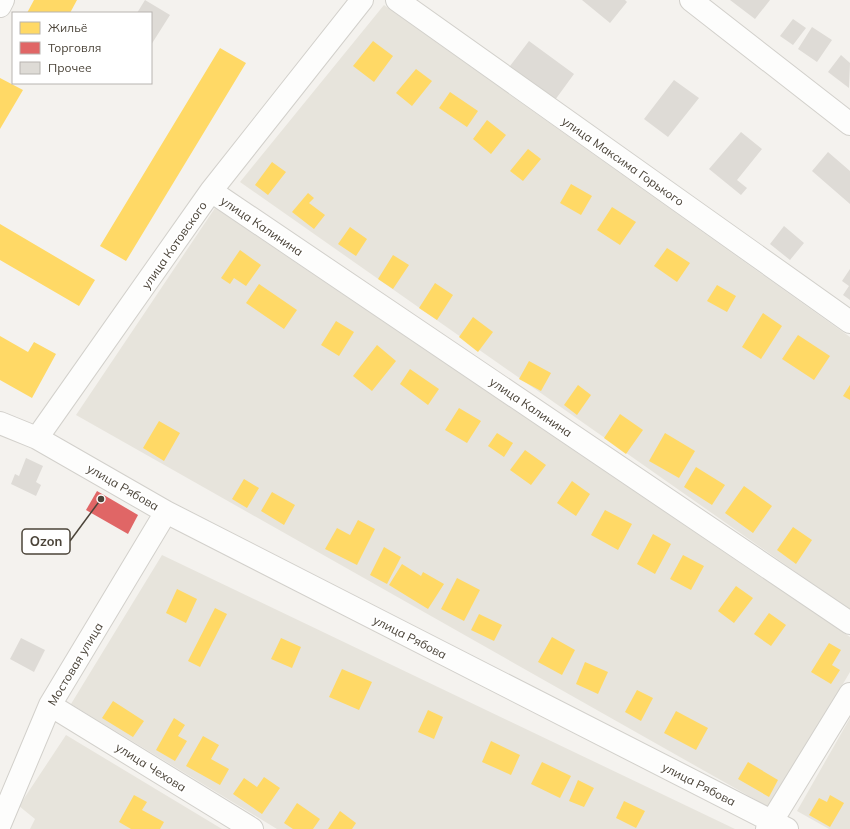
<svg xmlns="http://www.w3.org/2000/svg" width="850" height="829" viewBox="0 0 850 829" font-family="Mulish,sans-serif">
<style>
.residential{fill:#e7e4dc}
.homes{fill:#ffd966}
.shops{fill:#e06666}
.building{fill:#dedbd6}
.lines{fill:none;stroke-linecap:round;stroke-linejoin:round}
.minor-casing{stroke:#d2d0cb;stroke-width:24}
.minor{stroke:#fdfdfc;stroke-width:22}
.labels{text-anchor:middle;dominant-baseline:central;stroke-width:4;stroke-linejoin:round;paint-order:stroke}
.street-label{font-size:12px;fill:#4b4439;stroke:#fff}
.leader{fill:none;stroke:#4b4439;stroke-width:1.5}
.callout-dot{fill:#4b4439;stroke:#fff;stroke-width:1.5}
.callout{fill:#fff;stroke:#4b4439;stroke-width:1.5}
.callout-label{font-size:13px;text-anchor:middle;font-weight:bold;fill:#4b4439}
</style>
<rect width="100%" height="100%" fill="#f4f2ee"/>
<path class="residential" d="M384,5l466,332v273l-610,-428z
M215,208l635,429v35l-80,136 -694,-393z
M162,555l573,274h-458l-206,-125z
M850,718v111h-21l-32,-18z
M66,735l156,94h-192l5,-10 -16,-13z"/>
<path class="homes" d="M34,0h43l-7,13h-43z
M373,41l20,15 -19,26 -21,-16z
M220,48l26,15 -120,198 -26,-15z
M416,69l16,12 -20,25 -16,-13z
M0,78l23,12 -23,39z
M450,92l28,19 -11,16 -28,-19z
M487,120l19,15 -15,19 -18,-15z
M528,149l13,10 -18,22 -13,-10z
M272,162l14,10 -18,23 -13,-10z
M571,184l21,12 -11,19 -21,-12z
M308,193l6,5 -5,5 16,12 -11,14 -22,-17z
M612,207l24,15 -16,23 -23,-15z
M0,224l95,56 -16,26 -79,-46z
M350,227l17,12 -11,17 -18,-12z
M667,248l23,15 -13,19 -23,-16z
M240,250l21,15 -15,21 -12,-8 -4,6 -9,-6z
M393,255l16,10 -16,24 -15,-10z
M435,283l18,12 -16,25 -18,-12z
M259,284l38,26 -13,19 -38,-26z
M717,285l19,11 -9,16 -20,-11z
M763,313l19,13 -21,33 -19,-12z
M473,317l20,15 -15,20 -19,-15z
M336,321l18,11 -15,24 -18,-11z
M798,335l32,21 -16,24 -32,-21z
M0,336l28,16 6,-10 22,12 -24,44 -32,-18z
M377,345l19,16 -24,30 -19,-15z
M529,361l22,12 -10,18 -22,-12z
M410,369l29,20 -11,16 -28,-21z
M578,385l13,10 -14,20 -13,-10z
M850,385v15l-7,-4z
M459,408l22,13 -14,22 -22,-13z
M620,414l23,16 -17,24 -22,-16z
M159,421l21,12 -16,28 -21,-13z
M497,433l16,10 -9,14 -16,-11z
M665,433l30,18 -16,27 -30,-17z
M525,450l21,15 -15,20 -21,-15z
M696,467l29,18 -13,20 -28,-18z
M244,479l15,9 -12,20 -15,-9z
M572,481l18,13 -14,22 -19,-13z
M744,486l28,20 -19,27 -28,-20z
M272,492l23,13 -11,20 -23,-14z
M605,510l27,14 -14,26 -27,-15z
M358,520l17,9 -18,36 -32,-16 12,-21 13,7z
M793,527l19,13 -16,24 -19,-14z
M653,534l18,10 -16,30 -18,-10z
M384,547l17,10 -14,27 -17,-9z
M683,555l21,11 -13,24 -21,-11z
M402,564l19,12 2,-4 21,12 -16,25 -39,-24z
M457,578l23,12 -16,31 -23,-12z
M736,586l17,12 -19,25 -16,-12z
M177,589l20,10 -11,24 -20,-10z
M215,608l12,6 -27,53 -12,-6z
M769,613l17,12 -15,21 -17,-12z
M479,614l23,11 -8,16 -23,-11z
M552,637l23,13 -13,25 -24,-13z
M281,638l20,9 -9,21 -21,-9z
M829,643l12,7 -9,15 8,5 -9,14 -20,-12z
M585,662l23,10 -10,22 -22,-10z
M342,669l30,13 -13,28 -30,-13z
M637,690l16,8 -12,23 -16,-9z
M113,701l31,20 -11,16 -31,-19z
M428,710l15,7 -9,22 -16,-7z
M676,711l32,17 -12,22 -32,-17z
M174,718l11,7 -7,11 9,5 -12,20 -19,-11z
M203,736l16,9 -8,14 18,10 -9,16 -34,-19z
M491,741l29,14 -9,20 -29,-13z
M542,762l29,14 -11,22 -29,-14z
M748,762l30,18 -9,17 -31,-18z
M264,777l16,11 -18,26 -29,-20 11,-16 13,9z
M578,780l16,8 -10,19 -15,-6z
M134,795l13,7 -5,8 22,12 -4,7h-29l-12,-7z
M830,795l14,8 -14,24 -21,-12 10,-17 8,4z
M624,801l21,10 -9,17 -20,-10z
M297,803l23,16 -7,10h-20l-9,-6z
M340,811l16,12 -4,6h-24z"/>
<path class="shops" d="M97,491l41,24 -10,19 -42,-24z"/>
<path class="building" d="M145,0l25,15 -19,30v-32h-14z
M582,0h43l2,2 -17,21z
M730,0h40l-15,19z
M793,19l13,9 -13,17 -13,-9z
M812,27l20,13 -15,22 -19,-13z
M529,41l45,33 -19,26 -45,-34z
M841,55l9,8 -1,25 -21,-16z
M674,80l25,18 -31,39 -24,-18z
M741,132l21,17 -25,31 10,8 -6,7 -32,-26z
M828,152l22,19v33l-38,-33z
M784,226l20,17 -14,17 -20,-16z
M850,269v31l-7,-5 6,-9 -7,-5z
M26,458l17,8 -7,16 5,3 -5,11 -25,-12 4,-10 4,2z
M21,638l24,12 -11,22 -24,-13z"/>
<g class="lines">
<g class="minor-casing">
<path id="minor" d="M397,0l453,322
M691,0l159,124
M0,6l3,-6
M211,191l639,432
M0,423l37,15 129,74 621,317
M37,438l174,-247 151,-191
M50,705l202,124
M0,824l50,-119 116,-193
M767,829l83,-135"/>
</g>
<use href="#minor" class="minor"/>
</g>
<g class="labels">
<g class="street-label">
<text transform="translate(623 161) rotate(35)">улица Максима Горького</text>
<text transform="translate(262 226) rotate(34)">улица Калинина</text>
<text transform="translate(174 245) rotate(-55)">улица Котовского</text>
<text transform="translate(531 407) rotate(34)">улица Калинина</text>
<text transform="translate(123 487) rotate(30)">улица Рябова</text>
<text transform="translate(410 637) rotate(27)">улица Рябова</text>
<text transform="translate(75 664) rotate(-59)">Мостовая улица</text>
<text transform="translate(151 767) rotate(32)">улица Чехова</text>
<text transform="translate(699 784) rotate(27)">улица Рябова</text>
</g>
</g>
<path class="leader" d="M101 499L70 541"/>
<circle class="callout-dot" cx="101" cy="499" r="4"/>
<rect class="callout" x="22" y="529" width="48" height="25" rx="4"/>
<g class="callout-label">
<text x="46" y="546">Ozon</text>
</g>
<rect x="12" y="12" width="140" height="72" fill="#ffffff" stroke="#b7b4b0"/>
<rect x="20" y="22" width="20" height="12" fill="#ffd966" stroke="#b7b4b0"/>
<text x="48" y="32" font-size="12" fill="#4b4439">Жильё</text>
<rect x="20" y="42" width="20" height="12" fill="#e06666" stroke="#b7b4b0"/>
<text x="48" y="52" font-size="12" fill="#4b4439">Торговля</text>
<rect x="20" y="62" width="20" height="12" fill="#dedbd6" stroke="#b7b4b0"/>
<text x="48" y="72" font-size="12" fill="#4b4439">Прочее</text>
</svg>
